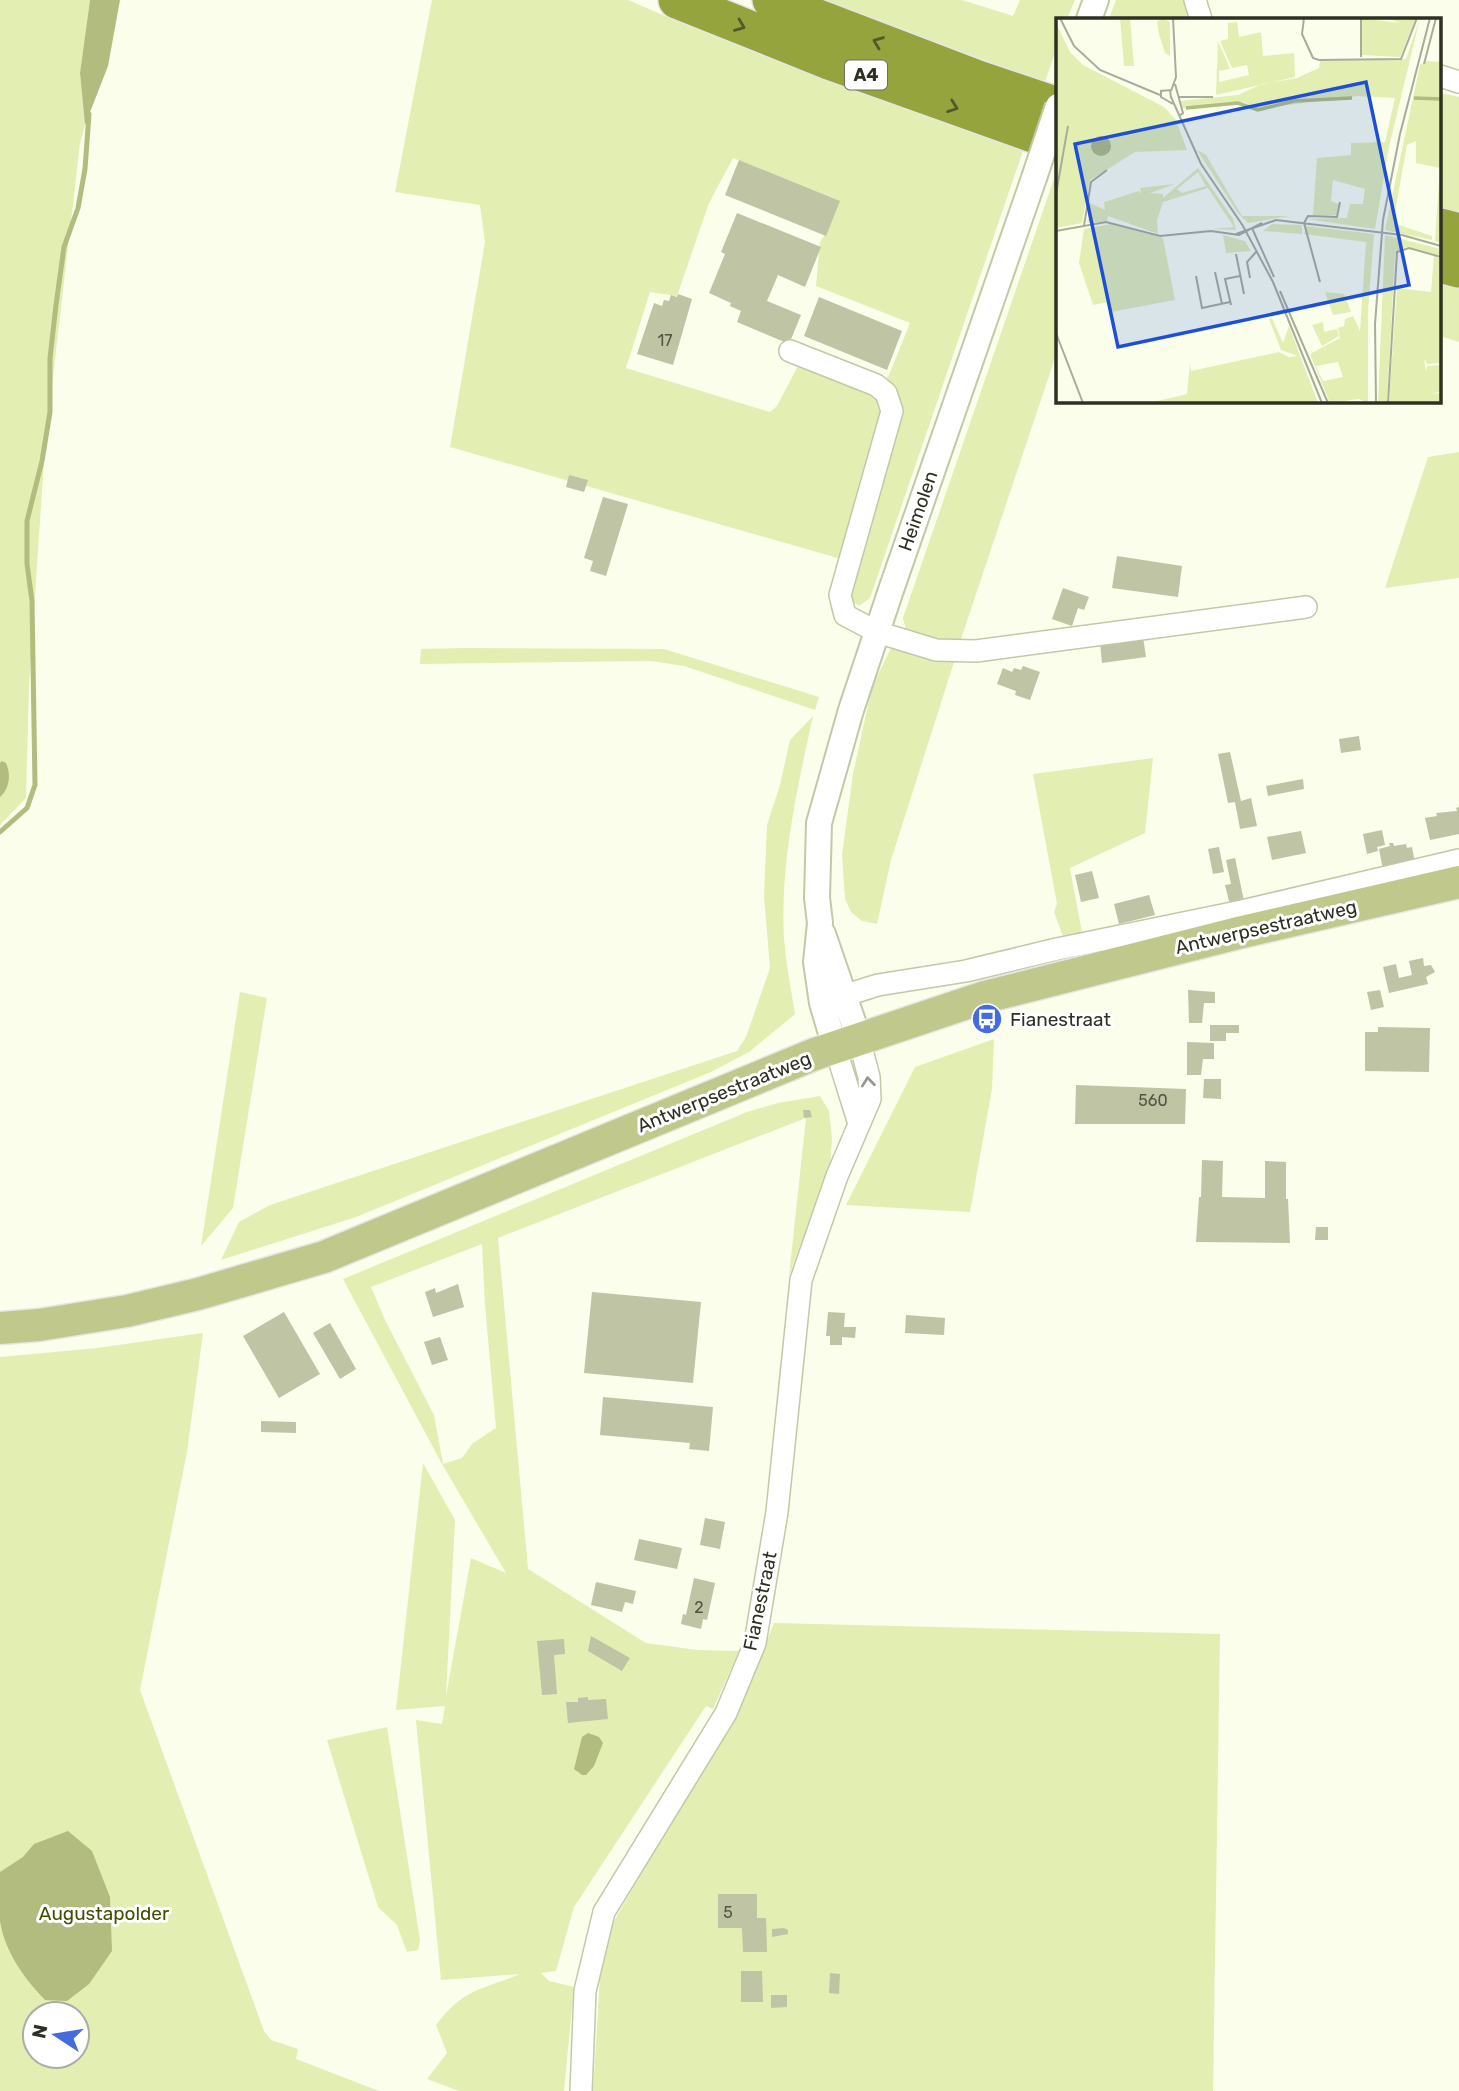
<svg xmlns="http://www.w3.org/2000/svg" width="1459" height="2091" viewBox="0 0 1459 2091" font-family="Rubik,sans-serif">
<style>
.green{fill:#e3eeb3;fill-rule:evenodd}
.water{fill:#b1bc7e}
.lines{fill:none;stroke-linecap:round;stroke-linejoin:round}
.stream{stroke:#b1bc7e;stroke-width:5}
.building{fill:#bec4a4}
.minor-casing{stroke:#c2c9a8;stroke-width:24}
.tertiary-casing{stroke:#c2c9a8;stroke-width:28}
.primary-casing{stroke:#e6e6e5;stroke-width:35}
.motorway-casing{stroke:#e6e6e5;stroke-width:40}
.minor{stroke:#fff;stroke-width:21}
.tertiary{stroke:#fff;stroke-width:24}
.primary{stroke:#c0c88b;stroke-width:32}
.motorway{stroke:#96a43d;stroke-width:37}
.tertiary-bridge-casing{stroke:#c2c9a8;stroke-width:28;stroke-linecap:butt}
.tertiary-bridge{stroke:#fff;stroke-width:24}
.oneway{stroke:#52592c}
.oneway2{stroke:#969891}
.labels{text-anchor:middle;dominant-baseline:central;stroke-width:6;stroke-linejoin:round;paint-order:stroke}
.number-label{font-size:16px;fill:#525543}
.shield{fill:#fff;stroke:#6d6e65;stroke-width:2}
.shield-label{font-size:18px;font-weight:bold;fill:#2e3023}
.street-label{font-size:19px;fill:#2e3023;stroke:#fff}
.poi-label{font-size:19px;fill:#2e3023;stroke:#fff;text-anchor:start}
.park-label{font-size:19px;fill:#454d02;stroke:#fff}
.inset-river{fill:none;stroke:#b1bc7e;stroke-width:3.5}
.inset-road{fill:none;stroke:#a8ac9a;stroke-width:2}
.view{fill:#1d4ed8;fill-opacity:0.15;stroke:#1d4ed8;stroke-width:3.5}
.inset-edge{fill:none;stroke:#2e3023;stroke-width:3.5}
</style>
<rect width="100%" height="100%" fill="#fafeea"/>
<path class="green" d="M0,0h90l-10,73 5,52 -5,18 -35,303 -16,239 -3,113 -26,27z
M432,0h196l60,26 336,122 -154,450 -11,8 -8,-5v-10l46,-154 1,-22 -15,-33 6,-7 21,-52 -94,-37 4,-44 7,-11 11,-31 -105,-42 -24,45 -32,93 -27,-4 -24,76 144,44 7,-6 23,-44 72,28 13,16 -44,153 -391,-112 35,-205 -5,-37 -85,-13z
M820,0h142l51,16 7,-16h55l-8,19h-9v25l-13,38z
M1116,0h73l6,19h-86z
M1440,93l19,4v116l-19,-6z
M1058,167v182l-99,296h-5l-48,-15 -3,-12z
M1440,279l19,6v57l-19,-6z
M1459,452v126l-74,10 43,-131z
M466,648l198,1 155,48 -4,13 -131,-44 -33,-5 -231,3 1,-15z
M891,648l64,11 -64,201 -14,64 -15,-3 -11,-9 -6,-13 -3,-44 11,-81 19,-87z
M813,716c-16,74 -33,146 -29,223 2,25 7,50 11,75l-46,38 -38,20 -355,145 -135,43 18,-38 31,-17 467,-154 9,-14 24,-69 -6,-72 3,-71 13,-40 10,-45z
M1153,758l-8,75 -75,35 13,70 -19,1 -10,-27 3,-8 -24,-130z
M240,992l27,6 -34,210 -32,38z
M994,1039l-2,50 -22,123 -124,-7 69,-138z
M820,1096l9,15 3,27 -2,32 -8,16 -33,90 17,-158 -308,120 30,331 118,74 51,7 42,1 -26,58 -7,-3 -132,201 -18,64 -15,2 8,8 25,6 -10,104h-105l-32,-12 20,-26 -11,-28c28,-37 45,-35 84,-51l-79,6 -25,-260 26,4 3,-18 -49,4 27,-247 32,57 -9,176 25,-138 35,15 -64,-109 -99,-185 404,-167 31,-9zM482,1244l3,61 11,123 -23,15 -11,15 -19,6 -9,-49 -49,-95 -14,-33z
M203,1333l-16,119 -47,238 124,341 7,9 27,9 -2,10 83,32h-379v-734l97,-9zM35,2014h42v42h-42z
M774,1623l446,11 -7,457h-620l8,-130 8,-31 37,-65 59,-96 42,-78z
M387,1727l33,213 -2,10 -11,2 -10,-27 -19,-18 -51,-167z"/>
<path class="water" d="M90,0h30l-12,66 -23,59 -5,-52z
M2,761l4,2c5,11 4,25 -6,34v-34z
M588,1733l11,4 4,6 -9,23 -8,9h-4l-8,-6 8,-32z
M68,1831l24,20 18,46 2,54 -23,33 -22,17 -22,-1c-21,-22 -40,-48 -45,-79 0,-16 0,-34 0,-49l23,-15 11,-13z"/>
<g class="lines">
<path class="stream" d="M0,832l27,-24 8,-23 -3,-184 -5,-37v-43l15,-60 8,-49v-54l6,-53 8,-58 14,-39 7,-39 4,-55"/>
</g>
<path class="building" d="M739,160l101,41 -14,35 -101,-41z
M737,213l84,34 -16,40 -27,-12 -11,26 34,14 -12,29 -52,-22 4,-11 -11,-5 1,-3 -22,-10 16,-39 -4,-2z
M678,294l14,5 -19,66 -36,-11 17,-51 8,3 2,-6 5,1 2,-6 6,2z
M819,297l83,34 -15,39 -83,-34z
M569,475l19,5 -4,12 -18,-5z
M603,497l25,7 -22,72 -16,-5 3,-10 -9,-3z
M1117,556l65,10 -4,31 -66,-9z
M1063,588l26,9 -5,13 -6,-2 -6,18 -20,-7z
M1143,637l3,20 -44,6 -2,-21z
M1023,666l17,6 -10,28 -15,-5 1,-4 -19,-7 6,-16 9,4 2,-4 7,2z
M1359,736l2,14 -20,3 -2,-14z
M1230,752l11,49 10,-3 6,28 -17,3 -5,-27 -7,1 -10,-49z
M1303,779l1,10 -36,7 -2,-10z
M1459,807v27l-29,6 -5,-22 12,-2 -1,-3 21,-2 -1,-3z
M1382,830l3,15 -8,2 1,4 -11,3 -4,-20z
M1301,831l5,22 -34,7 -5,-23z
M1389,843h4l1,3 12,-2 1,4 5,-1 3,16 -32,7 -4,-21 11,-3z
M1219,847l5,25 -11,2 -5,-25z
M1235,858l9,43 -14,4 -5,-20 6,-1 -5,-24z
M1092,871l7,27 -18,4 -6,-27z
M1149,895l6,20 -36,9 -5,-20z
M1423,958l1,8 7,-1 4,7 -9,5 2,7 -39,9 -6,-26 13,-3 3,14 13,-3 -3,-14z
M1188,990l27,2v11h-11l-2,20h-13z
M1380,990l4,17 -13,3 -4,-18z
M1210,1025h29v8h-13v8h-16z
M1378,1027l52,1 -1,44 -64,-1v-39h13z
M1187,1042l27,1v16h-11l-2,16h-14z
M1204,1079h17v20l-18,-1z
M1076,1085l110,4 -1,35h-110z
M803,1110h7l2,7 -8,1z
M1202,1160l21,1 -1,36 43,1v-37l21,1v37h2l2,44 -94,-1 3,-45h2z
M1316,1227h12v13h-13z
M458,1284l6,23 -31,10 -8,-25 10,-4 1,5z
M592,1292l109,10 -8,81 -109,-10z
M284,1312l36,62 -41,24 -36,-62z
M828,1312l17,1 -1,14h12l-1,11 -13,-1v8h-12v-9h-4z
M906,1315l39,3 -1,17 -39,-2z
M330,1323l26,46 -16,10 -27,-46z
M440,1337l8,23 -16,5 -8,-23z
M603,1397l110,10 -4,44 -20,-2 1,-6 -90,-8z
M261,1421l35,1v11l-35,-1z
M705,1518l20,4 -5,27 -20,-4z
M639,1539l43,9 -5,21 -43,-9z
M694,1578l21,5 -8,37 -4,-1 -2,10 -20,-5 2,-10 3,1z
M596,1582l40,9 -3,13 -8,-2 -3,10 -31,-7z
M591,1636l39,22 -8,13 -34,-20z
M564,1639l1,15 -11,1 3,39 -15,1 -5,-54z
M588,1697v3l18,-1 2,20 -40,4 -2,-21h12v-4z
M718,1894h39v24h9l1,34h-24l-1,-24h-24z
M784,1928l4,2v4l-16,3v-8z
M741,1971h21l1,31h-22z
M830,1973l10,1 -1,20 -10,-1z
M771,1995h16v12l-16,1z"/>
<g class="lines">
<g class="minor-casing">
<path id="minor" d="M1195,0l6,19
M1440,76l19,6
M790,351l86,34 10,8 6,18 -52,184 5,20 32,17 59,18 40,1 330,-44
M830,1000l48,-15 88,-14 91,-22 185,-38 217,-51
M835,1047l24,77
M581,2091l4,-100 19,-79 122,-199 29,-70 22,-131 24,-232 36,-104 33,-77 -1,-22 -10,-38"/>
</g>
<g class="tertiary-casing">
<path id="tertiary" d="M1089,19l7,-19
M823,934l36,105
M835,1047l-13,-44 -6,-41 4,-39 -3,-25 2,-75 32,-113 40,-120 143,-412"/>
</g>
<g class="primary-casing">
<path id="primary" d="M0,1328l39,-3 88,-14 71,-17 126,-37 491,-203 170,-57 253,-64 221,-51"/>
</g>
<g class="motorway-casing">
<path id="motorway" d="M677,0l152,61 229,82
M771,0l207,79 80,27
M1440,227l19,5
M1440,264l19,5"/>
</g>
<use href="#minor" class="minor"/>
<use href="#tertiary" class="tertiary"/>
<use href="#primary" class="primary"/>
<use href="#motorway" class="motorway"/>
<g class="tertiary-bridge-casing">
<path id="tertiary-bridge" d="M1034,178l24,-72"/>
</g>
<use href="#tertiary-bridge" class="tertiary-bridge"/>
</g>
<defs><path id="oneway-chevron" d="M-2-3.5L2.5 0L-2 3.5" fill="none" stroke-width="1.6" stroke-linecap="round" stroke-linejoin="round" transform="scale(1.75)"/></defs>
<g class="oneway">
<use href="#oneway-chevron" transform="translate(740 26) rotate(22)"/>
<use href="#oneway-chevron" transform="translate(878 42) rotate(-159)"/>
<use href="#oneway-chevron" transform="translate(953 107) rotate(20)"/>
</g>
<use class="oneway2" href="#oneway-chevron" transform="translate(868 1082) rotate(-96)"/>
<defs>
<g id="bus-disc" transform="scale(1.575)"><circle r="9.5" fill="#456cdf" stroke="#fff"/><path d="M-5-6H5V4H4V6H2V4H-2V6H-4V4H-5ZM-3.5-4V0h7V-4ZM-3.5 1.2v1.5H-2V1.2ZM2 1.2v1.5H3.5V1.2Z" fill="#fff"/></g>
</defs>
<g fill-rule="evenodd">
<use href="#bus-disc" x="987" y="1019"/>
</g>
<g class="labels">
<g class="number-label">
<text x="665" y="340">17</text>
<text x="1153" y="1100">560</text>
<text x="699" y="1607">2</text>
<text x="728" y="1912">5</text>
</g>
<rect class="shield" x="845" y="60.5" width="42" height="29" rx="5"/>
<g class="shield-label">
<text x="866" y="75">A4</text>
</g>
<g class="street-label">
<text transform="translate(918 511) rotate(-71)">Heimolen</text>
<text transform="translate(1266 927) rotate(-13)">Antwerpsestraatweg</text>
<text transform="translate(724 1092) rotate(-22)">Antwerpsestraatweg</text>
<text transform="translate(760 1601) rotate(-78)">Fianestraat</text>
</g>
<g class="poi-label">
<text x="1010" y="1019">Fianestraat</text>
</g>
<g class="park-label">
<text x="104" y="1913">Augustapolder</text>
</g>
</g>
<g transform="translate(1056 18)">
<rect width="385" height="385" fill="#fafeea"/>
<path d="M64,0h10l4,48h-10zM106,0l8,4v34l-5,-3 -6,-19 -2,-12zM305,0l39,5 -13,-5h29l-16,39 -38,-2zM364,0l-31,129 -14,82 -68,-10 40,-1 3,-14h13l2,-15 -32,-9 -2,21 8,3 -2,11 -24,1 4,-58 34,-3v-12l34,-1 10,-44 -37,-2 -102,13 -13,-7 -60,6 -3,-7 58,-6 24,-11 35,-6 22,-10 1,-7 86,-2zM181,4l2,15 22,-5 2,24 31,-3 1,24 -79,18 2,-54 12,28 -11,2v11l30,-7 -2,-10 -15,3 -12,-27 8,-2v-16zM0,5l14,29 13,13 81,42 12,13 11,30 -52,2 -45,28 -8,43 -26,5zM371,43l14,1v181l-6,-2 5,-73 -24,-5v-22l-9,4 -14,78 39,13v4l-47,-10 35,-165zM141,132l9,5 36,61h48l-42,7 -10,-10zM142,150l35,51 3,11 -24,-1 22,-2 -26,-39 -45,14 -6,18 1,14 -50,-18 -1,5 -20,2 3,-20 15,7 -1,-8 35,-11 2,3 -1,-6 35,-4 -25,9 13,1v4zM142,154l8,14 -24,7 -5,-4zM55,206l52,14 12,62 -64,12 -2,-10 -16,3 -14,-42 5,-34zM216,206l30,1v9l-39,-3zM250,208l68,8 -6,77v92l-9,-4 -29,4 -20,-49 30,-16 -2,-10 6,-2 1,-7 8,-3 7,15 6,-89 -62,-8zM282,344l5,15 -20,4 -7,-15zM167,217l22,6 6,10 -25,2zM329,217l56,14v7l-35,-9 -11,7 -8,149h-9zM378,238l7,3v104l-14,1 -3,-5 2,13 1,-6 14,-1v26l-9,3 9,-1v10h-52l8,-115 34,4zM269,274l19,2 7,18 -18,3zM216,300l11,25 6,-17 29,77h-169l38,-9 3,-31 1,8 88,-19 10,5 9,-1 -17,-6 -12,-31zM267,304l1,10 13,-3 2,7 -17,10 -10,-21z" fill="#e3eeb3" fill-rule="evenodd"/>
<path d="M35 128a10 10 0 1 1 20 0a10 10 0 1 1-20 0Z" fill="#b1bc7e"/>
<path class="inset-river" d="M358,80l27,1M130,90l52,-5 20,7 36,-9 58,-3"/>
<path class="inset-road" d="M4,0l14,28 26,24 60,25M248,0l-2,16 11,24 6,2 82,-1 16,-41M305,0v39M368,46l12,-46M119,66l8,29 -4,3M115,73l5,-14 -3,-59M115,79l30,67 42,62 30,56 49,121M123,79h34M115,80l-1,-8 -9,1v6l12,7M0,176l12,-68M28,208l7,-44 16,-12M196,210l22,49M0,213l50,-9 54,14 51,-5 28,4 23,-12M180,216l40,-14 126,15 39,11M180,236l8,40M159,254l7,32M140,258l6,32 28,-6M194,260l-3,-16 10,-11M264,264l-16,-59 4,-7 29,1 3,-15M224,273l48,112M175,287l-6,-26 15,-3M0,315l27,70M320,385l-1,-79 8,-104 17,-86 30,-116M332,385l9,-151 12,-4 32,9"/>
<path class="view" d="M310,64l43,203 -291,62 -43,-203z"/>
<rect width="385" height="385" class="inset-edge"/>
</g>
<g transform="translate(56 2035) rotate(282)"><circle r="33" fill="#ffffff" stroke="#abaca7" stroke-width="2"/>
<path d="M0-5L12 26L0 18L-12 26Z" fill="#456cdf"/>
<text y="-10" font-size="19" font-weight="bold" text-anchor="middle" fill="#2e3023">N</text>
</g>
</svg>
